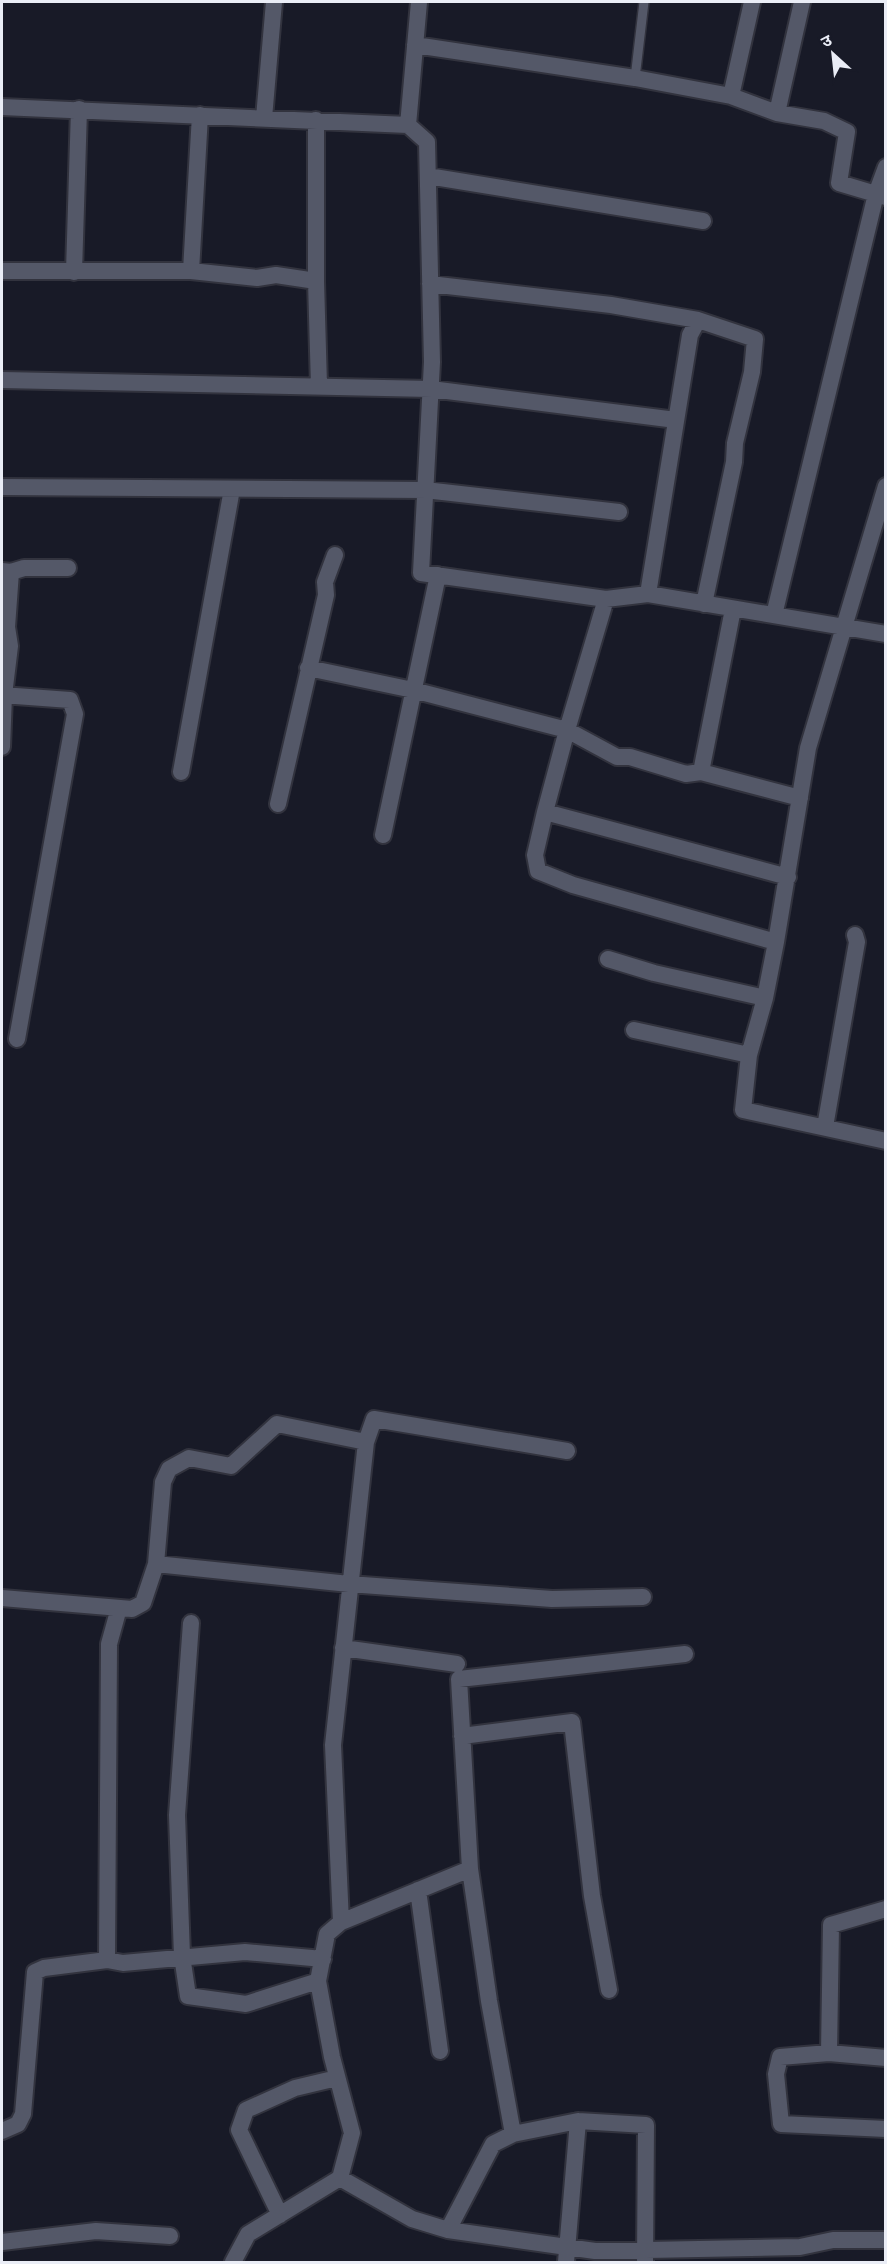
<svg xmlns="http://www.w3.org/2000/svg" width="887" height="2264" viewBox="0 0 887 2264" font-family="'Work Sans','Noto Sans Devanagari',sans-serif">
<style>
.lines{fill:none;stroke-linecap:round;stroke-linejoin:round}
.service-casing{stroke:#32333e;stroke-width:12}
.minor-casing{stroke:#32333e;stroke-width:20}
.service{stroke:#545868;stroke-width:9}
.minor{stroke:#545868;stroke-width:16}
</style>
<rect width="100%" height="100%" fill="#181a27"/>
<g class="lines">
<g class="service-casing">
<path id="service" d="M635,78l9,-76"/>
</g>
<g class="minor-casing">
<path id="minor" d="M415,45l220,33 96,18 46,17 47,8 23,11 -8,51 47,14
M731,96l21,-94
M2,107l406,18 19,17 5,220 -11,211 185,26 42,-5 238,40
M777,113l25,-111
M264,118l10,-116
M316,120v161l3,105
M408,125l11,-123
M428,176l275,45
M2,271h189l66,7 19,-3 40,6
M191,271l9,-156
M74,272l5,-163
M430,284l181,21 87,15 57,19 -3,33 -17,71 -1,19 -30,142
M2,380l429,9 245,31
M886,486l-78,262 -32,194 -11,56 -16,57 -6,55 143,31
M2,487l423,3 194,22
M2,571l9,1 13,-4h44
M648,594l42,-259 8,-15
M606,599l-39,131 -22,82 -10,43 3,16 35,14 203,57
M774,615l102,-421 10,-27
M308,668l105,22 154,40 50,27h13l56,17 15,-2 99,26
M2,695l68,5 5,14 -58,325
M2,747l2,-52 6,-49 -3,-19 4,-55
M181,772l51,-283
M701,772l32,-163
M278,804l48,-209 -1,-13 10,-27
M545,812l243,65
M383,835l55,-260
M608,959l46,14 111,25
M634,1030l115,25
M825,1127l32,-185 -2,-7
M156,1564l193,20 203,15 91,-2
M2,1598l130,11 11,-6 13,-39 7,-82 6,-13 20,-11 42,8 46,-42 89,18
M191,1623l-14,192 5,141 6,40 58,8 72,-23
M343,1648l114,16
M462,1736l110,-14 20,174 17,94
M470,1869l19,132 24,133
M418,1890l22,161
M341,1922l-8,-177 33,-303 8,-23 193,32
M107,1960l2,-316 10,-36
M829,2053l2,-128 55,-16
M886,2058l-57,-5 -49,4 -4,17 5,50 105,5
M2,2131l16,-7 5,-10 12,-142 9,-4 63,-8 16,3 122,-11 78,7
M340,2178l72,41 36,11 147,21 205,-4 33,-7h53
M280,2215l-41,-85 7,-20 49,-22 42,-10
M448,2230l45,-86 20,-10 65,-13 68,4 -1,137
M2,2242l94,-11 74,5
M233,2262l15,-28 92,-56 12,-45 -20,-76 -14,-76 9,-47 14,-12 129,-53 -11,-190 226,-25
M566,2262l12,-141"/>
</g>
<use href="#service" class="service"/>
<use href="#minor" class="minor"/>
</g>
<rect width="887" height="2264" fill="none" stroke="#eaedf6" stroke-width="6"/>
<g transform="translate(833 54) rotate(333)" stroke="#181a27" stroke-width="4.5" paint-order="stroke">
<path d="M0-4.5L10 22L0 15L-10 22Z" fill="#eaedf6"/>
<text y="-9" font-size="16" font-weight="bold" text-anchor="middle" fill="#eaedf6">उ</text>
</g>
</svg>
